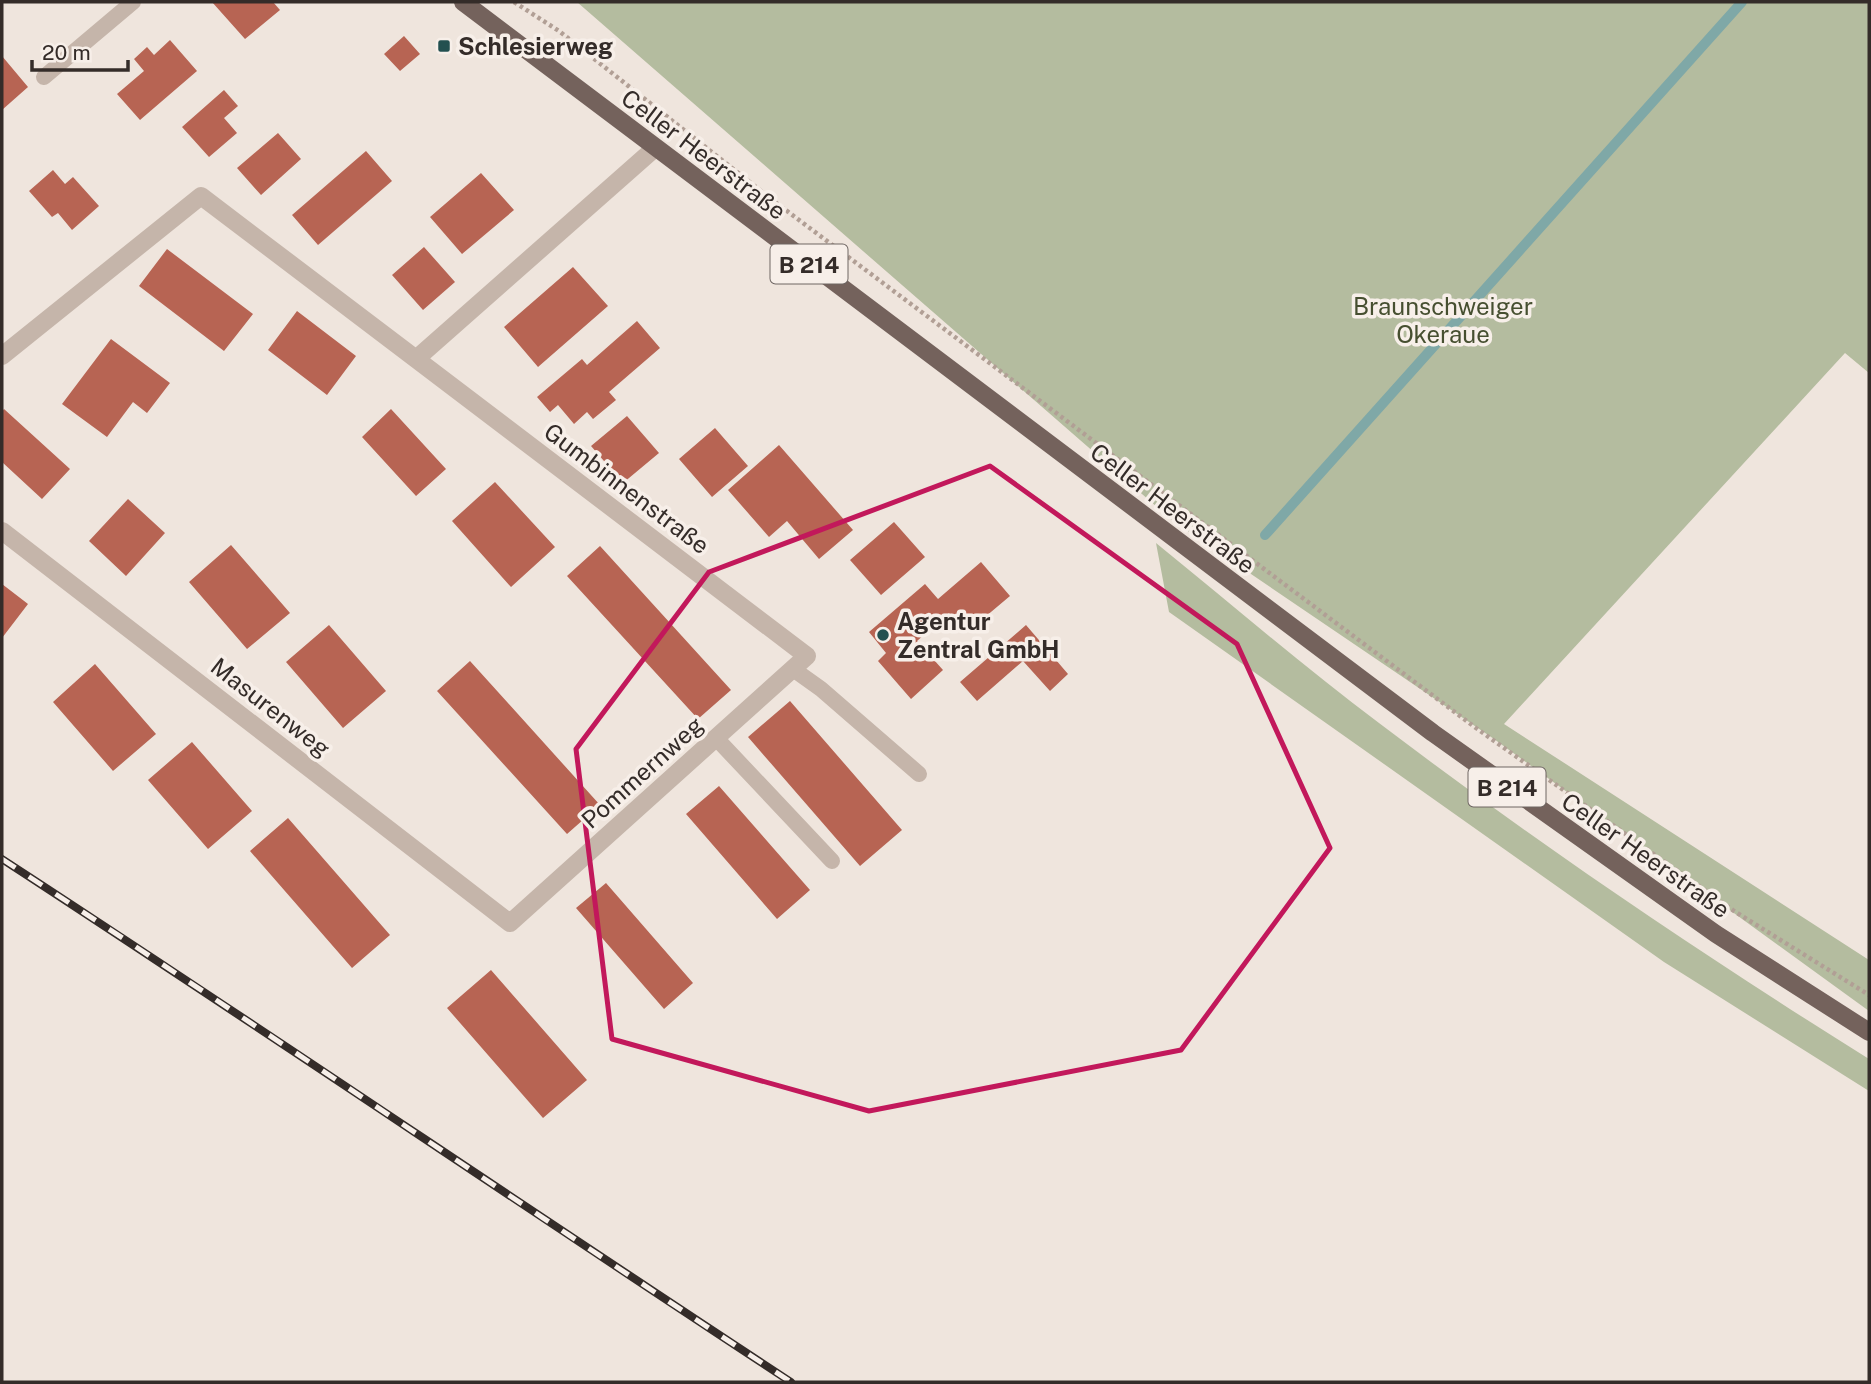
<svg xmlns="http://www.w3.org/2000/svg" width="1871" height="1384" viewBox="0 0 1871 1384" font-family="'Public Sans',sans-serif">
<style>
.green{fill:#b4bc9f}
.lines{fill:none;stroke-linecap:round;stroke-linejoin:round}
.stream{stroke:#7fa8a7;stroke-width:10}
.building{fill:#b76453}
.path{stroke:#b19f95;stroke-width:4.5;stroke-dasharray:3.5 3.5;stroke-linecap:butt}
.lane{stroke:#c5b5aa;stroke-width:16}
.street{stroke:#c5b5aa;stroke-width:18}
.primary{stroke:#74625c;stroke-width:18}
.rail-casing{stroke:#342c29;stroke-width:8}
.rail{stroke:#f7efe9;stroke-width:5;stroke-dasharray:16;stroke-linecap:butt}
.marked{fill:none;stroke:#c2185b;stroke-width:5;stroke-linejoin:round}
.poi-dot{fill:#235050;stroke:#f7efe9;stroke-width:2.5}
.labels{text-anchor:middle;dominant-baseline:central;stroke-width:7;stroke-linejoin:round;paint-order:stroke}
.shield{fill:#f7efe9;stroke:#6e6663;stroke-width:2}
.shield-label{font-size:23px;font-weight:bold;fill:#342c29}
.poi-label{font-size:24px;font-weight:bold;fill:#342c29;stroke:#f7efe9;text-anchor:start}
.street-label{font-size:24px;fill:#342c29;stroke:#f7efe9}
.park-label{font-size:24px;fill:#464f30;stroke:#f7efe9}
</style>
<rect width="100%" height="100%" fill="#efe5dd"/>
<path class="green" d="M577,2h1292v371l-24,-20 -341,371 365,236v51l-375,-272 -321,-218z
M1156,543c74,60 147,123 223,180 158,120 322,231 490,336v32l-205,-129 -495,-350z"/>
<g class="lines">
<path class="stream" d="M1265,535l477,-533"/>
</g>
<path class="building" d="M212,2h61l7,8 -35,29z
M404,36l16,18 -20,17 -16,-17z
M170,40l27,31 -57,49 -23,-26 27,-23 -10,-12 13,-12 7,8z
M2,56l26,31 -26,23z
M224,90l14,16 -14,12 13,15 -28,24 -27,-30z
M278,133l23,26 -40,36 -24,-27z
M366,151l26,30 -74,64 -26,-30z
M53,170l12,14 8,-7 26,29 -27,24 -14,-17 -6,4 -23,-26z
M481,173l33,37 -52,44 -32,-37z
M424,247l31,35 -32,28 -31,-35z
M167,249l86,65 -29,37 -85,-65z
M573,267l35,39 -70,61 -34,-40z
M297,311l59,45 -29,39 -59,-45z
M637,321l23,27 -51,44 7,8 -23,19 -6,-7 -13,12 -16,-19 -8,7 -13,-15 45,-38 5,6z
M111,339l59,44 -23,30 -14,-11 -26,35 -45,-33z
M4,409l66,60 -28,30 -40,-37v-50z
M391,409l55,60 -30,27 -54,-59z
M627,416l32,37 -36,30 -32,-37z
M715,428l33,38 -36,31 -33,-38z
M779,445l74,85 -34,29 -32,-38 -18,16 -41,-47z
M495,482l60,65 -44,40 -59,-66z
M128,499l37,34 -39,43 -37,-35z
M894,522l31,35 -44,38 -31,-35z
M231,545l59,68 -43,36 -58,-67z
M600,546l131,144 -33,29 -131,-143z
M981,562l29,34 -44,37 -17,-20 -32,28 26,29 -32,29 -33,-38 8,-8 -17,-21 56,-48 13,15z
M2,584l26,20 -26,34z
M329,625l57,66 -43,37 -57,-66z
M1026,625l42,49 -18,17 -27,-30 -46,40 -17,-19z
M470,661l130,144 -33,29 -130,-143z
M95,664l61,70 -43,37 -60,-69z
M790,701l112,129 -42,36 -112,-129z
M192,742l60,69 -44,38 -60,-69z
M719,786l91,104 -33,29 -91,-105z
M288,818l102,117 -38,33 -102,-117z
M606,883l87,100 -29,26 -88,-101z
M491,970l96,110 -44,38 -96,-110z"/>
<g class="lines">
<path class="path" d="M514,2l45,29 207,164
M775,202l701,526 258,183 135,84"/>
<path class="lane" d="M44,77l89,-75
M793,669l28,20 98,85
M716,738l116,123"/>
<path class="street" d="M2,356l199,-160 215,163 239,-211
M2,531l508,392 297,-267 -391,-297"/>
<path class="primary" d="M463,2l970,731 283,201 153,98"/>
<g class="rail-casing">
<path id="rail" d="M2,859c264,172 525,350 789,523"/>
</g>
<use href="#rail" class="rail"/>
</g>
<path class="marked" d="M990,466l247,178 93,204 -149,202 -312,61 -257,-72 -36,-290 133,-177z"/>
<g class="poi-dot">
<rect x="437" y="39" width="14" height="14" rx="3.5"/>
<circle cx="883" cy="635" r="7"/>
</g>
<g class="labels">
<g class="shield">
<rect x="770.5" y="244.5" width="77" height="39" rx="5"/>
<rect x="1468.5" y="767.5" width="77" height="39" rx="5"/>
</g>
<g class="shield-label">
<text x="809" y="264">B 214</text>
<text x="1507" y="787">B 214</text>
</g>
<g class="poi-label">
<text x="458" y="46">Schlesierweg</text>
<text x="897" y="621">Agentur<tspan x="897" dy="28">Zentral GmbH</tspan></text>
</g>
<g class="street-label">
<text transform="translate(704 154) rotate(37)">Celler Heerstraße</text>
<text transform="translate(627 488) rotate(37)">Gumbinnenstraße</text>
<text transform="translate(1173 508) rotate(37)">Celler Heerstraße</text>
<text transform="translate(271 707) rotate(38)">Masurenweg</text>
<text transform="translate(642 772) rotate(-42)">Pommernweg</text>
<text transform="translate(1646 855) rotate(35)">Celler Heerstraße</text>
</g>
<g class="park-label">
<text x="1443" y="306">Braunschweiger<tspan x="1443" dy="28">Okeraue</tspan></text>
</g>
</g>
<rect width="1871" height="1384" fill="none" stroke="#342c29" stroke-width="7"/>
<path d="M32 60v10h96v-10" fill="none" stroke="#342c29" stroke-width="3.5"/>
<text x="42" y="60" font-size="21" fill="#342c29" stroke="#f7efe9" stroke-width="5" paint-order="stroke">20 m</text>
</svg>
